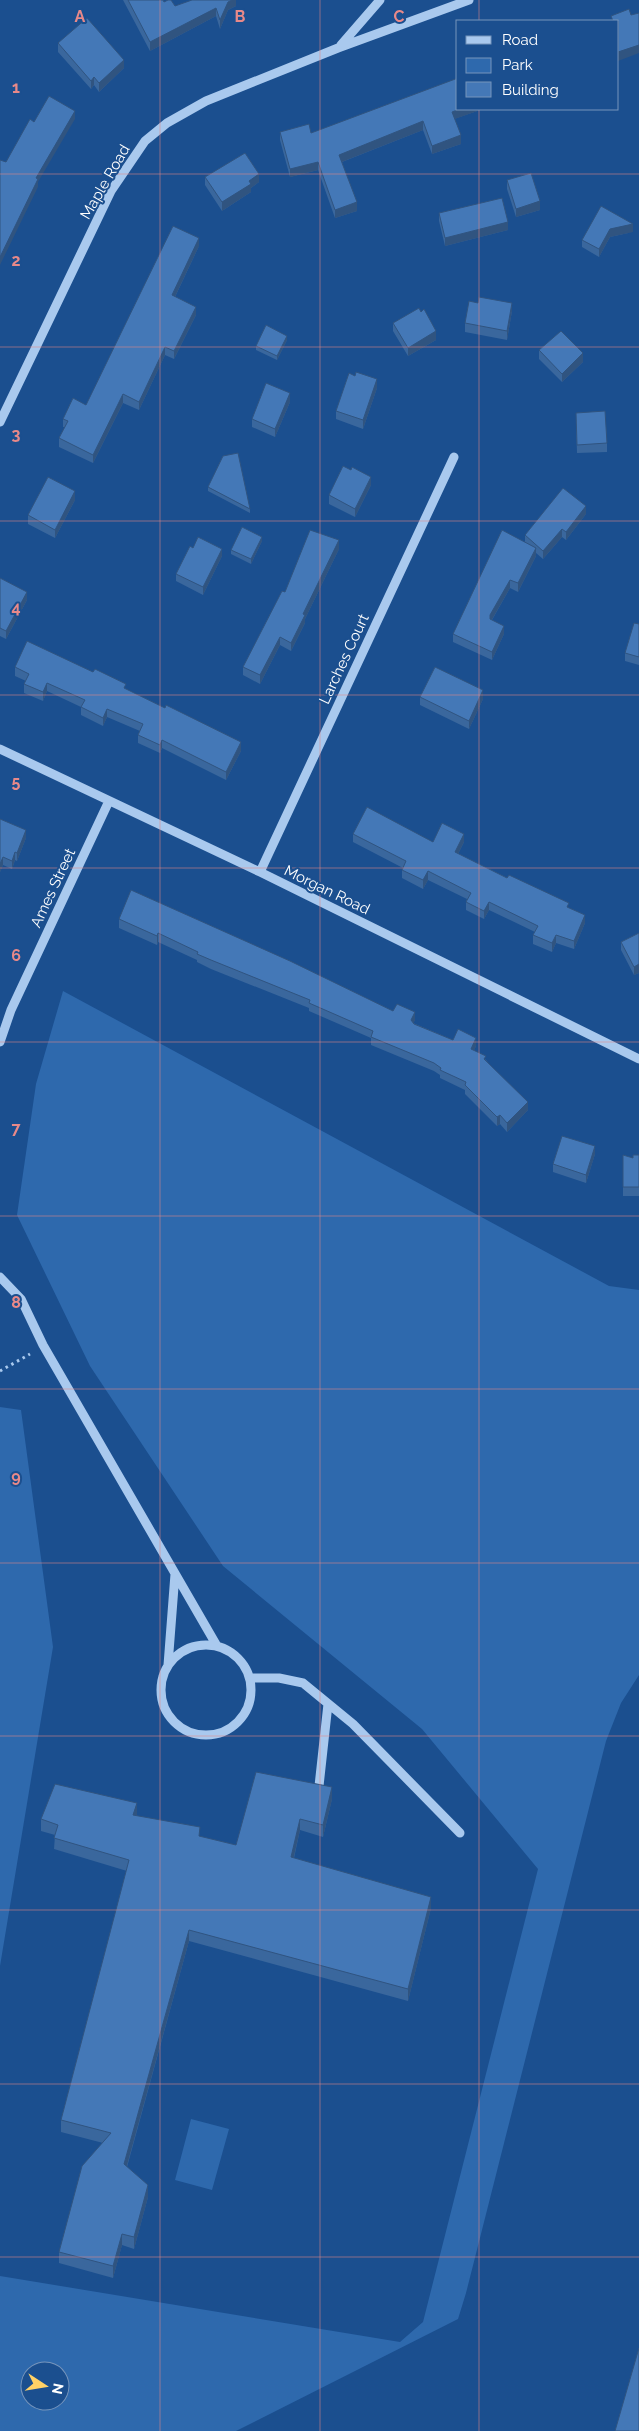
<svg xmlns="http://www.w3.org/2000/svg" width="639" height="2431" viewBox="0 0 639 2431" font-family="Raleway,sans-serif">
<style>
.green{fill:#2e69ad;fill-rule:evenodd}
.lines{fill:none;stroke-linecap:round;stroke-linejoin:round}
.path{stroke:#a9c9ee;stroke-width:3;stroke-dasharray:2.5 4;stroke-linecap:butt}
.minor{stroke:#a9c9ee;stroke-width:9}
.wall{fill:#3a679d}
.shaded-wall{fill:#305480}
.building{fill:#4478b7;stroke:#305480}
.grid{fill:none;stroke:#e88989;stroke-width:1;stroke-opacity:0.55}
.labels{text-anchor:middle;dominant-baseline:central;stroke-width:4;stroke-linejoin:round;paint-order:stroke}
.street-label{font-size:15px;fill:#fff;stroke:#1b4f8f}
.grid-label{font-size:16px;text-anchor:middle;font-weight:bold;fill:#e88989;stroke:#1b4f8f;stroke-width:4;stroke-linejoin:round;paint-order:stroke}
</style>
<rect width="100%" height="100%" fill="#1b4f8f"/>
<path class="green" d="M63,991l546,295 30,4v385l-18,28 -15,38 -140,552 -8,26 -222,112h-236v-155l400,66 23,-20 115,-453 -116,-140 -199,-163 -133,-200 -73,-151 19,-131zM30,2371h30v30h-30z
M0,1407l21,3 32,237 -53,319z
M191,2119l38,10 -17,61 -37,-10z"/>
<g class="lines">
<path class="path" d="M0,1371l30,-17"/>
<path class="minor" d="M341,45l39,-45
M0,422l111,-231 34,-50 22,-18 39,-22 132,-53 131,-48
M0,749l260,123 379,187
M260,872l194,-415
M0,1042l11,-32 98,-209
M0,1277l21,22 22,46 174,301
M161 1690a45 45 0 1 1 90 0a45 45 0 1 1-90 0Z
M168,1665l7,-91
M251,1678h28l24,5 50,41 107,109
M319,1786l9,-82"/>
</g>
<path class="wall" d="M123,0h40l1,2 11,4 61,-6v6l-8,4 -8,19 -4,-13 -66,35z
M58,43l66,25 -25,24 -5,-7 -3,4 -33,-37z
M458,109h25l-29,10 7,25 -29,10 -9,-24 -81,32 15,49 -22,7 -17,-48 -28,7 -10,-37v-8l31,1z
M205,177l54,5 -8,6v4l-29,19 -17,-26z
M507,180l33,30 -24,7 -9,-28z
M439,213l69,17 -63,16 -6,-25z
M633,232l-23,5 -11,20 -17,-10v-7z
M199,246l-24,51 21,18 -22,44 -9,-4 -26,55 -16,-7 -30,60 -34,-16v-9l6,-11h-2v-8l23,-14z
M512,311l-5,29 -42,-8v-9z
M393,323l43,17 -28,16 -15,-25z
M287,340l-10,20 -21,-10v-4z
M539,350l44,12 -21,20 -23,-23z
M355,376l22,12 -14,41 -27,-10v-8z
M290,402l-15,35 -23,-10v-8z
M576,421l31,22v9l-30,1z
M371,485l-16,32 -26,-13v-9z
M208,487l42,22v4l-42,-22z
M75,500l-20,38 -27,-14v-9z
M586,514l-20,26 -4,-3 -19,22 -7,-6v3l-18,36 -8,-4 -18,32 12,14 -12,26 -39,-18v-8l72,-92v-7z
M262,541l-11,23 -20,-10v-4z
M193,548l29,8 -19,39 -27,-14v-7z
M339,549l-34,70v4l-14,28 -11,-6 -20,39 -17,-9v-8l42,-75z
M0,579l27,21 -21,39 -6,-3z
M639,624v41l-14,-4v-8z
M15,667l111,22 115,62 -15,29 -64,-32 -2,5 -22,-10v-8l2,-4 -33,-14 -4,9 -22,-11v-8l-34,-16 -4,10 -19,-8v-9l2,-3 -11,-5z
M420,697l63,2 -14,30 -49,-24z
M0,819l26,19 -9,23 -2,-1 -3,9 -9,-4 -3,7z
M353,834l80,8h31l-6,12 111,54 16,15 -11,26 -18,-6 -4,9 -19,-8v-9l2,-3 -46,-22 -5,9 -18,-9v-8l1,-3 -39,-19 -5,9 -21,-11v-8l1,-2 -50,-26z
M119,919l274,92 22,9 -2,3 40,17 23,6 -2,4 12,10 42,50 -21,22 -7,-8 -3,2 -32,-32v-4l-25,-12v-3l-6,-4 -63,-26v-7l-62,-27v-3l-98,-39 -14,-7v-2l-39,-18 -1,3 -38,-17z
M639,933v40l-5,2 -13,-25v-8z
M595,1154l-9,29 -33,-11v-8z
M623,1155l10,3 6,-3v41h-16z
M332,1799l-9,38 -23,-7 -6,28 137,50 -23,93 -219,-60 -62,226 21,30 -14,52 -12,-4 -9,33 -54,-15v-11l44,-109 -42,-11v-12l66,-249 -73,-22 1,-14 -14,-4v-12l96,-4v1l63,21 36,8z"/>
<path class="shaded-wall" d="M232,0h4v6l-8,4 -8,19v-9l8,-18z
M216,8v8l-66,35v-9z
M639,45v8l-21,8v-9z
M124,60v8l-25,24v-9z
M94,77v8l-3,4v-8z
M460,109h23l-31,11v-8z
M75,111v8l-37,63v5l-38,78v-8l36,-79z
M423,121v9l-84,33v-8z
M461,135v9l-29,10v-8z
M318,162v8l-28,7v-8z
M259,174v8l-8,6v4l-29,19v-9z
M540,201v9l-24,7v-8z
M357,202v9l-22,7v-8z
M508,222v8l-63,16v-8z
M633,224v8l-23,5 -11,20v-8l11,-20z
M199,238v8l-27,57v-8z
M512,303v8l-5,29v-9z
M196,307v8l-22,44v-8z
M436,331v9l-28,16v-8z
M287,336v4l-10,20v-4z
M165,347v8l-26,55v-8z
M583,353v9l-21,20v-8z
M377,379v9l-14,41v-9z
M290,393v9l-15,35v-8z
M123,394v9l-30,60v-8z
M371,477v8l-16,32v-8z
M75,491v9l-20,38v-8z
M586,506v8l-20,26v-8z
M562,529v8l-19,22v-8z
M262,537v4l-11,23v-5z
M339,540v9l-34,70v4l-14,28v-8l12,-29z
M536,548v8l-18,36v-9z
M222,549v7l-19,39v-8z
M510,580v8l-20,35v-8z
M27,592v8l-21,39v-8z
M504,626v8l-12,26v-8z
M280,637v8l-20,39v-9z
M47,683v8l-4,10v-9z
M483,690v9l-14,30v-8z
M107,709v8l-4,9v-8z
M162,740v8l-2,5v-8z
M241,742v9l-15,29v-8z
M26,830v8l-9,23v-8z
M464,834v8l-9,18v-8z
M15,852v8l-3,9v-8z
M3,857v8l-3,7v-8z
M428,871v9l-5,9v-9z
M489,902v8l-5,9v-8z
M585,915v8l-11,26v-8z
M158,933v9l-1,3v-9z
M556,935v8l-4,9v-9z
M639,964v9l-5,2v-8z
M415,1012v8l-4,9v-9z
M476,1038v8l-5,11v-8z
M528,1102v8l-21,22v-9z
M500,1115v9l-3,2v-9z
M595,1146v8l-9,29v-8z
M332,1787v12l-9,38v-12z
M137,1803v12l-4,12v-12z
M300,1819v11l-9,39v-12z
M431,1897v11l-23,93v-12z
M189,1930v11l-65,235v-12z
M148,2185v12l-14,52v-12z
M122,2234v11l-9,33v-12z"/>
<path class="building" d="M128,0h35l1,2 4,-2h3l4,6 17,-6h40l-4,2 -8,18 -4,-12 -66,34z
M629,9l2,6 8,-2v32l-21,7v-31h-5l-2,-5z
M87,18l37,42 -25,23 -5,-6 -3,4 -33,-38z
M458,78v31h2l-8,3 9,23 -29,11 -9,-25 -84,34 18,47 -22,8 -17,-48 -28,7 -10,-37 29,-8 2,9z
M49,96l26,15 -39,67 2,1 -38,78v-97l6,2 24,-43 4,3z
M245,153l14,21 -10,7 2,3 -29,18 -17,-25z
M531,173l9,28 -24,8 -9,-29z
M502,198l6,24 -63,16 -6,-25z
M601,206l32,18 -23,5 -11,20 -17,-9z
M173,226l26,12 -27,57 24,12 -22,44 -9,-4 -26,55 -16,-8 -30,61 -34,-17 9,-17 -5,-2 10,-21 13,7z
M479,297l33,6 -5,28 -42,-8 4,-22 9,2z
M419,308l2,4 3,-3 12,22 -28,17 -15,-25z
M266,325l21,11 -10,20 -21,-10z
M561,331l22,22 -21,21 -23,-24z
M356,372l21,7 -14,41 -27,-9 13,-38 6,3z
M266,383l24,10 -15,36 -23,-10z
M605,411l2,32 -30,2 -1,-32z
M238,453l12,56 -42,-22 15,-31z
M343,466l8,4 1,-3 19,10 -16,32 -26,-14z
M48,477l27,14 -20,39 -27,-15z
M563,488l23,18 -20,26 -4,-3 -19,22 -18,-16z
M242,527l20,10 -11,22 -20,-9z
M310,530l29,10 -36,74 2,1 -14,28 -11,-6 -20,38 -17,-8 39,-76 3,1z
M502,530l34,18 -18,35 -8,-3 -20,35v4l14,7 -12,26 -39,-18z
M198,537l24,12 -19,38 -27,-13 14,-28 3,2z
M0,578l27,14 -21,39 -6,-3z
M634,623l5,1v33l-14,-4z
M27,641l66,31 2,-3 31,15 -2,4 41,20 1,-3 75,37 -15,30 -64,-32 -2,5 -22,-10 5,-11 -36,-15 -4,9 -22,-11 4,-7 -38,-17 -4,9 -19,-8 5,-10 -14,-7z
M435,667l48,23 -14,31 -49,-24z
M367,807l66,35 9,-19 22,11 -9,18 52,26 2,-3 60,28 -2,4 18,8 -11,26 -18,-6 -4,8 -19,-8 5,-9 -49,-24 -5,9 -18,-9 5,-9 -43,-22 -5,9 -21,-10 4,-9 -4,-2 -49,-25z
M0,819l26,11 -9,23 -2,-1 -3,9 -9,-4 -3,7z
M131,890l159,71 103,50 4,-7 18,8 -4,8 3,4 39,16 5,-11 18,9 -5,11 15,7 -2,3 44,43 -21,21 -7,-8 -3,2 -32,-32 1,-3 -26,-12 1,-2 -7,-5 -63,-26 2,-6 -64,-28 1,-3 -99,-40 -14,-6 1,-2 -40,-19 -1,3 -38,-17z
M639,933v31l-5,3 -13,-25z
M562,1136l33,10 -9,29 -33,-11z
M623,1155l10,3v-3h6v32h-16z
M256,1772l76,15 -9,38 -23,-6 -9,38 140,40 -23,92 -219,-59 -65,234 24,21 -14,52 -12,-3 -9,32 -54,-14 23,-86 29,-33 -50,-13 68,-260 -75,-22 4,-13 -17,-6 14,-35 82,19 -4,12 67,12 -1,9 37,9z
M639,2348v83h-24z"/>
<path class="grid" d="M160,0v2431M320,0v2431M479,0v21M479,109v2322M0,174h639M0,347h639M0,521h639M0,695h639M0,868h639M0,1042h639M0,1216h639M0,1389h639M0,1563h639M0,1736h639M0,1910h639M0,2084h639M0,2257h639"/>
<g class="labels">
<g class="street-label">
<text transform="translate(105 182) rotate(-60)">Maple Road</text>
<text transform="translate(344 659) rotate(-65)">Larches Court</text>
<text transform="translate(53 888) rotate(-65)">Ames Street</text>
<text transform="translate(327 890) rotate(26)">Morgan Road</text>
</g>
</g>
<g class="grid-label">
<text x="80" y="22">A</text>
<text x="240" y="22">B</text>
<text x="399" y="22">C</text>
<text x="16" y="93">1</text>
<text x="16" y="266">2</text>
<text x="16" y="440">3</text>
<text x="16" y="613">4</text>
<text x="16" y="787">5</text>
<text x="16" y="961">6</text>
<text x="16" y="1134">7</text>
<text x="16" y="1308">8</text>
<text x="16" y="1482">9</text>
</g>
<rect x="456" y="20" width="162" height="90" fill="#1b4f8f" stroke="#7695bc"/>
<rect x="466" y="36" width="25" height="8" fill="#a9c9ee" stroke="#7695bc"/>
<text x="502" y="45" font-size="15" fill="#ffffff">Road</text>
<rect x="466" y="58" width="25" height="15" fill="#2e69ad" stroke="#7695bc"/>
<text x="502" y="70" font-size="15" fill="#ffffff">Park</text>
<rect x="466" y="82" width="25" height="15" fill="#4478b7" stroke="#7695bc"/>
<text x="502" y="95" font-size="15" fill="#ffffff">Building</text>
<g transform="translate(45 2386) rotate(102)"><circle r="24" fill="#1b4f8f" stroke="#7695bc"/>
<path d="M0-4L9 19L0 12L-9 19Z" fill="#ffd166"/>
<text y="-8" font-size="14" font-weight="bold" text-anchor="middle" fill="#ffffff">N</text>
</g>
</svg>
